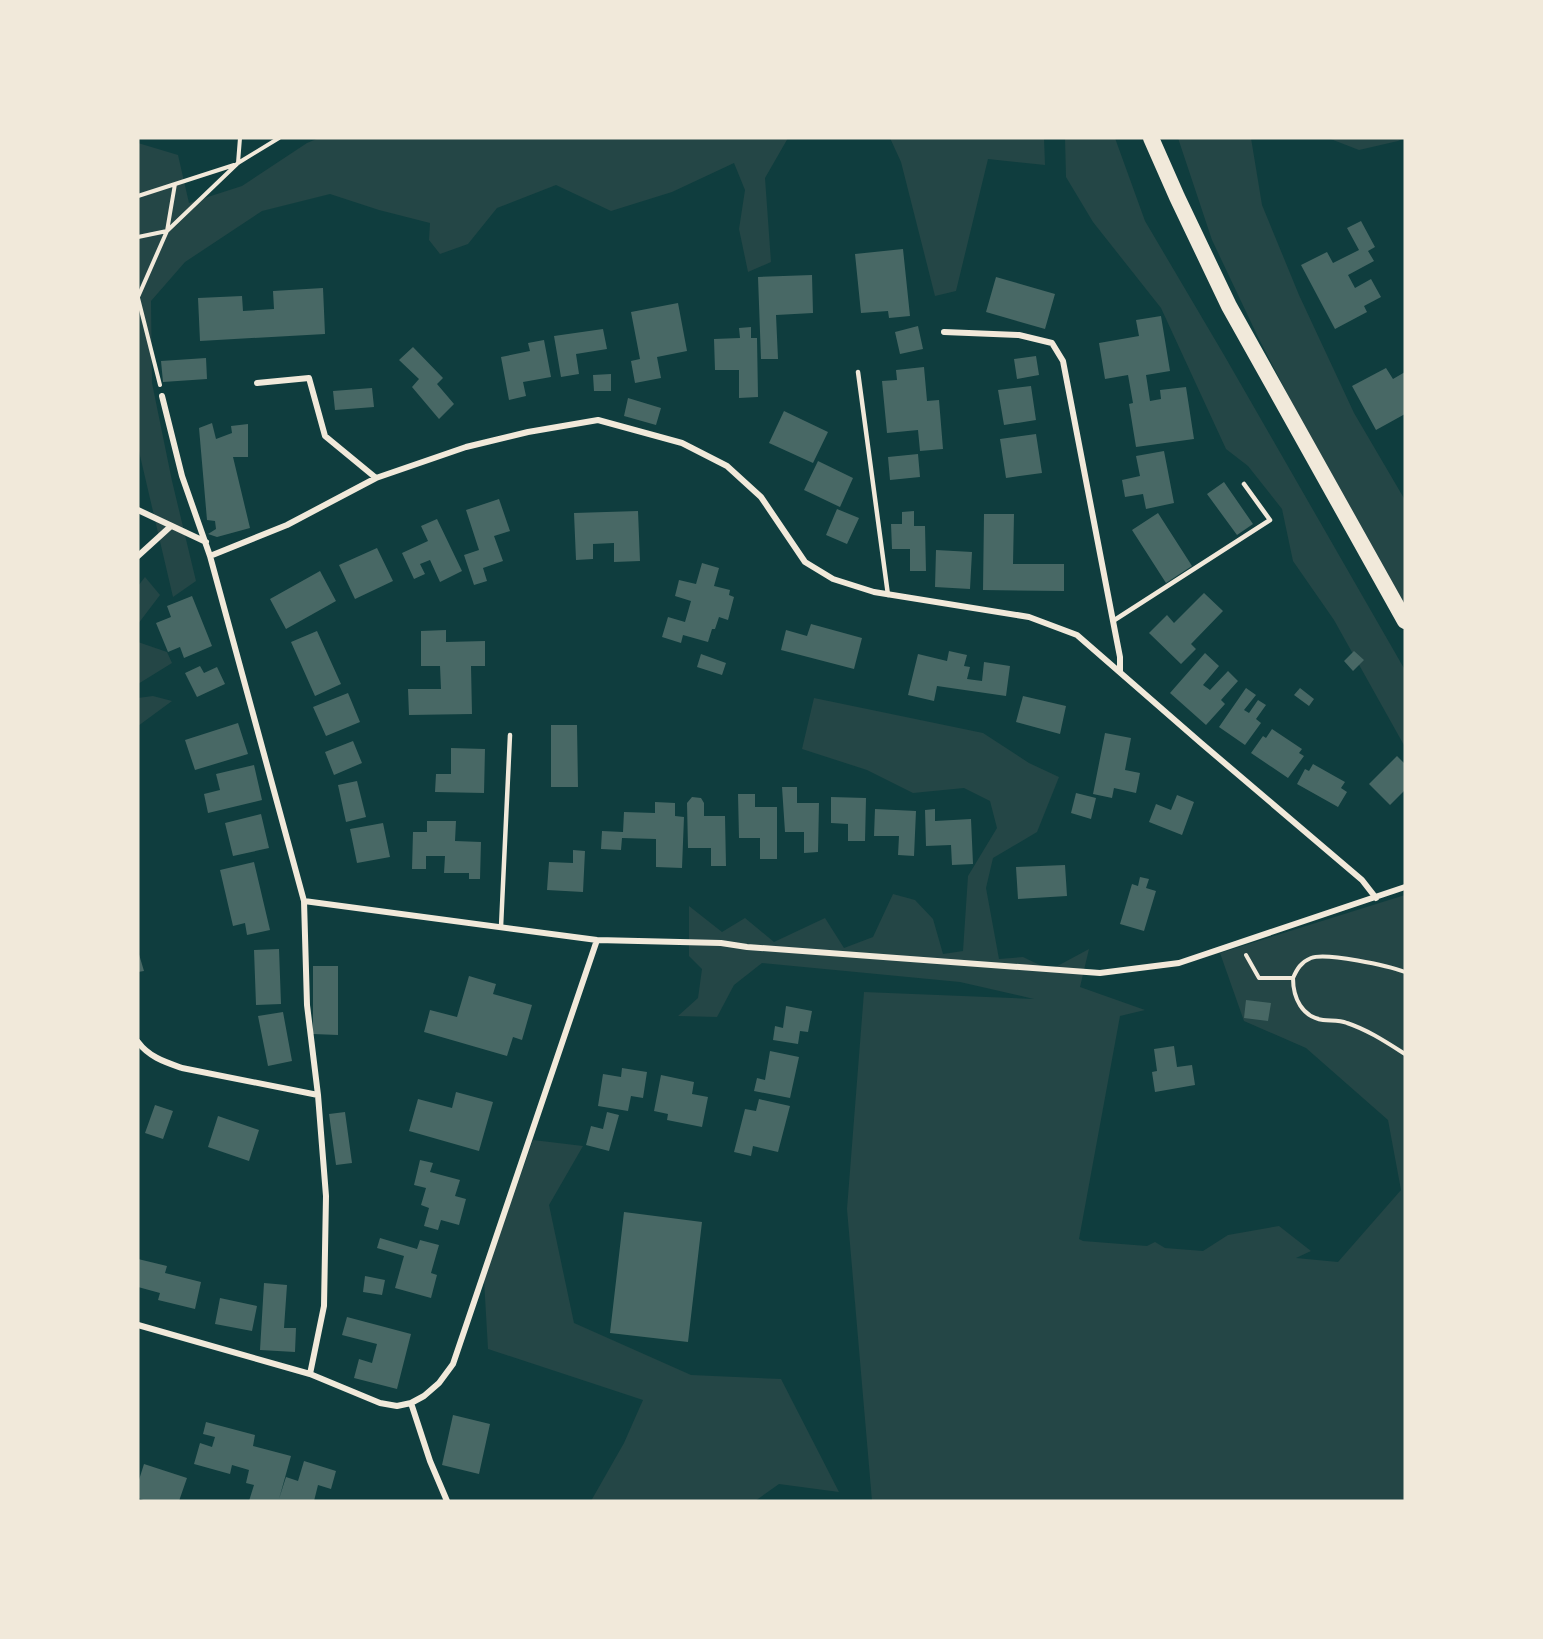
<svg xmlns="http://www.w3.org/2000/svg" width="1543" height="1639" viewBox="0 0 1543 1639" font-family="Helvetica,sans-serif">
<style>
.green{fill:#244646}
.building{fill:#486865}
.lines{fill:none;stroke-linecap:round;stroke-linejoin:round}
.path{stroke:#f1e9da;stroke-width:4}
.service{stroke:#f1e9da;stroke-width:4.5}
.minor{stroke:#f1e9da;stroke-width:6}
.trunk{stroke:#f1e9da;stroke-width:16}
</style>
<rect width="100%" height="100%" fill="#0f3d3e"/>
<path class="green" d="M319,138h469l-23,40 6,84 -23,10 -9,-43 6,-39 -11,-27 -62,29 -61,19 -55,-26 -59,23 -29,36 -28,10 -11,-14 1,-17 -51,-13 -49,-16 -68,17 -77,51 -34,39 1,82 20,98 24,100 -23,16 -35,-150v-304l40,12 11,48 53,-17 65,-43z
M890,138h154l1,27 -57,-6 -32,132 -21,5 -34,-134z
M1065,138h50l30,83 79,134 181,315v77l-71,-127 -41,-59 -11,-52 -34,-43 -22,-17 -65,-141 -68,-86 -27,-45z
M1178,138h73l11,67 37,90 55,118 51,87v108l-78,-137 -69,-134 -46,-97z
M1328,138h76l-6,3 -39,9z
M145,577l15,18 -22,29v-38z
M138,642l29,10 5,11 -34,21z
M153,696l19,5 -34,25v-28z
M814,698l169,35 46,30 30,14 -22,55 -44,26 -7,30 13,71 24,-2 27,13 39,-21 -9,38 65,23 -25,6 -41,223 4,2 64,5 8,-4 10,6 38,3 25,-16 51,-9 32,25 -15,7 42,4 63,-72 -13,-70 -82,-72 -62,-27 -24,-68 185,-58v606h-533l-25,-292 17,-217 170,7 -74,-17 -198,-19 -28,22 -17,32 -39,-1 20,-18 4,-29 -13,-13v-50l33,26 23,-14 29,24 51,-24 19,30 29,-11 20,-43 22,6 18,19 10,35 20,-3 5,-75 29,-48 -7,-27 -26,-13 -51,5 -46,-23 -65,-21z
M533,1140l50,6 -34,59 25,118 117,52 90,4 58,113 -60,-8 -24,17h-164l33,-58 19,-43 -155,-51 -4,-70z"/>
<path class="building" d="M1361,221l14,26 -7,4 6,10 -26,14 7,13 16,-9 10,18 -17,9 3,6 -32,17 -34,-64 26,-13 6,11 26,-13 -12,-22z
M903,249l7,67 -21,2 -1,-7 -27,2 -6,-59z
M812,275l1,38 -37,2 2,44h-17l-3,-82z
M996,277l59,17 -10,35 -59,-17z
M323,288l2,46 -125,7 -2,-43 44,-2 1,15 31,-2 -1,-18z
M678,303l9,48 -30,6 4,21 -26,5 -4,-22 9,-2 -9,-47z
M1161,316l9,55 -24,4 4,26 11,-2 -1,-9 26,-3 8,52 -58,8 -7,-43 4,-1 -5,-28 -23,4 -6,-36 40,-7 -3,-16z
M918,326l5,23 -23,5 -5,-22z
M751,327v11h6l1,59 -19,1v-28h-24l-1,-31 26,-1 -1,-10z
M603,329l4,20 -31,5 3,20 -18,3 -7,-41z
M544,340l7,37 -28,5 3,14 -17,4 -8,-43 29,-6 -2,-8z
M413,347l30,31 -6,6 17,20 -15,15 -27,-32 7,-8 -20,-19z
M1036,356l3,19 -22,4 -3,-20z
M206,358l1,21 -44,3 -2,-21z
M924,367l3,34 12,-1 4,49 -23,2 -2,-21 -31,3 -5,-52 15,-1 -1,-10z
M1386,368l7,11 12,-7v42l-29,16 -24,-44z
M611,374v17h-17l-1,-16z
M1031,386l5,34 -32,5 -6,-35z
M372,388l2,19 -39,3 -2,-19z
M628,398l33,10 -5,17 -32,-9z
M784,411l44,21 -15,31 -44,-20z
M212,423l4,16 16,-6 -1,-7 17,-2v33h-15l17,71 -33,9 -9,-3 8,-5 -1,-8 -8,-1 -8,-92z
M1036,434l6,39 -36,5 -6,-39z
M1164,451l10,52 -28,6 -3,-15 -18,3 -3,-17 18,-4 -4,-20z
M918,454l2,23 -30,3 -2,-23z
M818,461l35,17 -13,29 -36,-17z
M1224,482l29,42 -16,11 -30,-41z
M499,499l11,32 -16,5 9,25 -20,7 4,13 -13,4 -10,-30 15,-5 -13,-40z
M837,509l22,9 -12,26 -21,-9z
M638,511l2,50 -26,1v-19l-21,1v15l-17,1 -2,-47z
M914,511v15h11l1,45h-16v-22h-18l-1,-25h11v-12z
M1158,513l34,53 -26,17 -34,-53z
M984,514h30l-1,50h51v27l-81,-1z
M437,519l25,52 -22,11 -10,-22 -10,4 5,10 -11,5 -12,-26 26,-12 -7,-15z
M377,548l16,33 -38,18 -16,-34z
M936,550l36,2 -2,37 -35,-2z
M702,563l17,5 -5,18 16,4 -1,5 5,2 -6,23 -9,-3 -4,12h-3l-4,13 -25,-7 -2,8 -19,-6 6,-20 17,5 6,-21 -16,-5 4,-16 17,4z
M320,571l16,30 -50,28 -16,-30z
M1204,593l19,18 -32,33 5,5 -15,15 -32,-31 18,-18 7,8z
M192,596l20,50 -28,12 -4,-11 -12,5 -12,-29 15,-6 -4,-11z
M811,624l51,14 -8,31 -73,-19 5,-20 21,6z
M446,630v12l39,-1v25h-14l1,48 -63,1 -1,-26h33l-1,-23h-19v-35z
M317,631l24,53 -26,12 -24,-54z
M949,651l18,4 -3,11 6,1 -3,12 15,2 2,-19 26,4 -4,30 -69,-10 -3,15 -26,-6 10,-41 29,7z
M1354,651l10,9 -11,11 -9,-10z
M1205,653l14,13 -16,19 7,5 18,-19 10,10 -17,19 4,4 -19,21 -36,-32z
M701,654l25,9 -4,12 -25,-8z
M200,666l4,7 13,-6 8,17 -28,13 -12,-24z
M1246,688l10,7 -12,15 5,3 9,-13 8,5 -10,14 5,4 -16,22 -26,-18z
M1300,688l14,11 -5,7 -15,-11z
M348,693l12,29 -34,14 -13,-29z
M1023,696l43,10 -6,28 -44,-12z
M238,723l10,31 -53,16 -10,-30z
M551,725h26l1,62h-27z
M1272,729l30,20 -3,4 5,3 -16,22 -37,-25 12,-17 3,2z
M1105,733l26,5 -6,32 15,3 -4,20 -22,-5 -2,10 -19,-4z
M353,741l9,22 -28,12 -9,-23z
M451,748l34,1 -1,44 -49,-1 1,-18h15z
M1397,756l8,8v26l-15,15 -21,-21z
M1313,764l32,18 -4,6 6,4 -9,15 -41,-23 8,-15 4,2z
M254,765l8,35 -54,13 -4,-19 16,-4 -4,-16z
M357,781l9,36 -20,5 -8,-37z
M782,787h15v16h22l-1,49 -14,1v-21h-19z
M1076,793l20,5 -5,21 -20,-6z
M738,794h17v13h22v52h-17v-21h-21z
M1177,795l17,7 -12,33 -33,-13 7,-18 15,6z
M692,797l9,1 3,5v13h21l1,50h-15v-18h-23l-1,-45z
M831,797l35,1 -1,43h-17v-17l-17,-1z
M655,802l20,1v13l9,1 -2,51 -26,-1v-28l-34,-1 -1,12 -20,-1 1,-18 21,1 1,-20 31,1z
M875,809l41,2 -2,45 -16,-1 1,-19h-25z
M935,809v12l36,-2 2,45 -21,1 -1,-20 -25,1 -1,-36z
M261,814l8,34 -36,8 -8,-33z
M427,821h29l-1,20 26,1 -1,37h-11v-6h-25l1,-17h-19v13h-14l1,-37h14z
M383,823l7,34 -33,6 -7,-34z
M573,850l12,1 -2,41 -36,-2 2,-28 24,1z
M254,862l16,68 -23,5 -2,-12 -12,3 -13,-56z
M1065,865l2,31 -49,3 -2,-32z
M1140,877l9,2 -3,9 10,3 -12,40 -24,-7 12,-40 6,2z
M279,949l2,55 -25,1 -2,-55z
M138,951l6,20 -6,1z
M313,966h25v69l-25,-1z
M469,976l27,8 -3,10 39,11 -10,35 -9,-3 -6,19 -83,-24 6,-22 27,7z
M1246,1000l25,3 -3,18 -24,-3z
M786,1006l26,5 -4,21 -8,-1 -2,13 -25,-4 2,-14 8,2z
M283,1012l9,49 -24,5 -10,-50z
M1174,1046l3,21 15,-2 3,20 -40,7 -3,-20 5,-1 -3,-22z
M770,1051l29,6 -9,41 -36,-7 3,-13 8,2z
M622,1068l25,4 -4,26 -12,-2 -3,15 -30,-5 5,-32 18,3z
M661,1075l33,7 -2,12 16,3 -6,30 -35,-7 1,-6 -14,-3z
M456,1092l37,10 -14,49 -70,-20 9,-32 34,9z
M759,1099l31,7 -12,46 -25,-6 -2,10 -17,-4 11,-43 11,2z
M155,1105l18,6 -10,28 -18,-6z
M345,1112l7,51 -16,2 -7,-51z
M607,1112l12,3 -10,36 -23,-6 5,-19 12,3z
M218,1116l41,14 -10,31 -41,-14z
M420,1160l13,3 -3,9 30,8 -5,16 11,3 -7,26 -18,-5 -3,10 -14,-4 5,-18 -8,-3 5,-17 -12,-3z
M624,1212l78,10 -14,120 -78,-9z
M380,1238l37,11 3,-9 19,5 -8,28 6,2 -6,23 -36,-10 9,-32 -27,-8z
M138,1259l29,7 -2,7 36,9 -6,27 -37,-9 2,-7 -22,-6z
M365,1276l20,4 -3,15 -19,-3z
M264,1283l23,2 -3,43h12l-1,24 -35,-2z
M220,1298l37,8 -5,25 -37,-7z
M347,1317l64,17 -14,55 -43,-11 5,-19 13,4 5,-19 -35,-9z
M453,1415l37,9 -11,50 -37,-9z
M206,1422l49,13 -2,11 38,10 -12,43 7,-22 12,4 6,-20 32,10 -5,18 -13,-4 -4,16h-65l5,-16 -8,-2 3,-13 -17,-5 -2,9 -36,-10 6,-21 12,4 3,-10 -12,-3z
M144,1464l43,14 -8,23h-33l-8,-3v-15z"/>
<g class="lines">
<path class="path" d="M238,163l2,-25
M138,196l96,-31
M138,237l29,-6 71,-68 41,-25
M138,297l29,-66 8,-47
M138,298l22,87
M1246,955l13,23h34c4,-9 8,-16 18,-20 15,-6 78,8 94,14
M1293,978c0,20 9,39 30,42 8,1 16,0 24,3 21,7 39,19 58,31"/>
<path class="service" d="M858,372l30,223
M1113,621l157,-101 -26,-36
M501,927l9,-192"/>
<path class="minor" d="M944,332l75,3 33,8 11,18 50,260 7,36v14
M257,383l52,-5 16,58 51,42
M162,396l20,80 28,80 94,345 3,104 11,90 8,101 -2,110 -14,68
M138,510l68,32
M138,556l33,-30
M210,556l77,-31 89,-47 90,-31 62,-15 70,-12 84,23 45,23 34,31 44,65 28,17 41,13 155,25 48,18 124,108 161,137 14,18
M304,901l293,39 124,3 26,4 353,26 79,-10 226,-76
M138,1042c11,15 27,20 44,26l136,27
M138,1325l172,49 70,29 17,3 14,-3 13,-7 15,-13 14,-19 144,-424
M411,1403l19,58 17,40"/>
<path class="trunk" d="M1151,138l26,59 52,109 176,315"/>
</g>
<rect width="1543" height="1639" fill="none" stroke="#f1e9da" stroke-width="279"/>
</svg>
